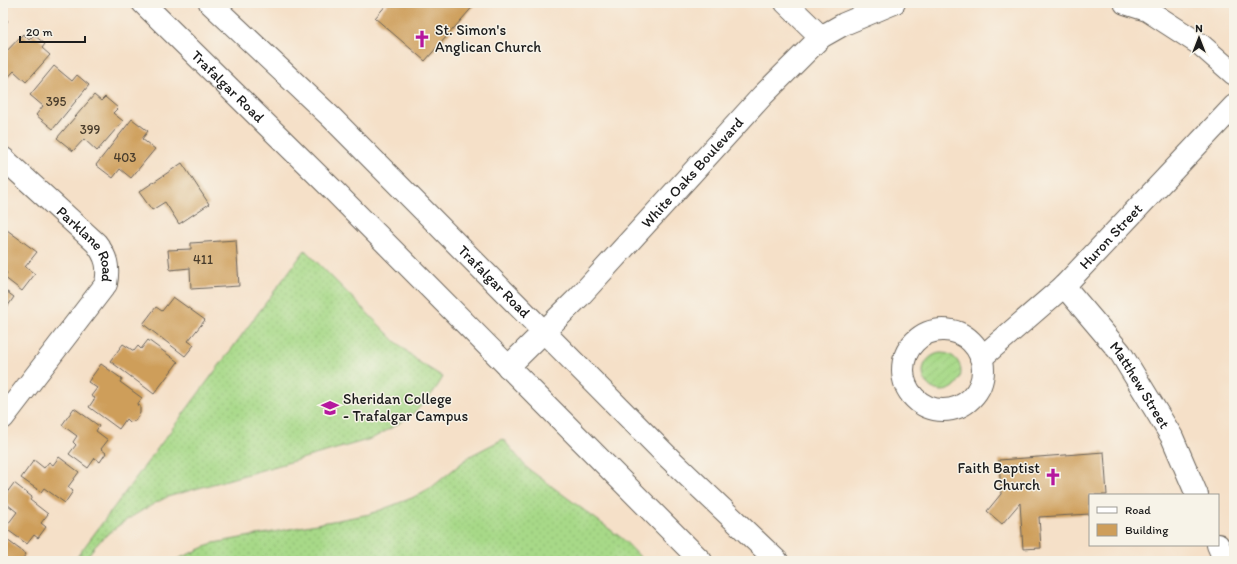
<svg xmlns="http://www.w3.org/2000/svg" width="1237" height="564" viewBox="0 0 1237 564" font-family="Itim,sans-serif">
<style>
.grass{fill:url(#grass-dots);stroke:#627a52}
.garden{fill:url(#garden-furrows);stroke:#627a52}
.building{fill:#ce9e5a}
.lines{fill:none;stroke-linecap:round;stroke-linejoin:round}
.street-casing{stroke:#686158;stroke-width:24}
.primary-casing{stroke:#686158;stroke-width:24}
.street{stroke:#fff;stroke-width:22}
.primary{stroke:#fff;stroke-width:22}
.labels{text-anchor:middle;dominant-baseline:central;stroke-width:3;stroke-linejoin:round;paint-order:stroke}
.number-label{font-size:13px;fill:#483c2c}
.poi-label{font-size:15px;fill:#1c1c1c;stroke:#f7f3e8;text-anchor:start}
.street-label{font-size:15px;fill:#1c1c1c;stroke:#f7f3e8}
</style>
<defs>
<pattern id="grass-dots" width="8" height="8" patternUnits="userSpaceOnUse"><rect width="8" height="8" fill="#a7d988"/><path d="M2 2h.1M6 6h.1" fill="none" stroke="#8fba75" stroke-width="1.8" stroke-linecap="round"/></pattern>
<pattern id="garden-furrows" width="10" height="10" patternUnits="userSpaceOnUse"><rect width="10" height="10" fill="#a7d988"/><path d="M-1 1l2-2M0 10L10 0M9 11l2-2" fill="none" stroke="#8fba75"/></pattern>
</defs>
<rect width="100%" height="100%" fill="#f7f3e8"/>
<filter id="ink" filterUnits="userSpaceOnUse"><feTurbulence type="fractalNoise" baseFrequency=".025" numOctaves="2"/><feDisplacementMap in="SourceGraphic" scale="8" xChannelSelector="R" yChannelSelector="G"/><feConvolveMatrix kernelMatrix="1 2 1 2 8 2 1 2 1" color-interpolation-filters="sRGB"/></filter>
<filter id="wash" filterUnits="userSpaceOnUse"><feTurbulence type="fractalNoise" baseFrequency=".012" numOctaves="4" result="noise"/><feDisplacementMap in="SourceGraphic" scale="16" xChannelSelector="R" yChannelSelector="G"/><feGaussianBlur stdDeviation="0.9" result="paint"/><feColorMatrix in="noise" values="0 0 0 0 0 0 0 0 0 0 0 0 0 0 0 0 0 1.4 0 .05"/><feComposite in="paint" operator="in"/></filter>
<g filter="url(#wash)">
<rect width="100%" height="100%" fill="#f5e0c8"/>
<path class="grass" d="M305,250l90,91 24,21 24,15c-17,31 -41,46 -72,62l-204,58c-23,12 -47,25 -66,43 -6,6 -12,14 -18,21h-9z
M503,439l24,29 96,71 21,22h-471l41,-18 156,-29 42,-16 20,-11 38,-31z"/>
<path class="garden" d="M923 372a19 19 0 1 1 38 0a19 19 0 1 1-38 0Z"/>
<g id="blocks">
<path class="building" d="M388,3h88l-51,58 -50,-43z
M3,16l5,5 -5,5z
M23,34l6,6 5,-5 11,9 -3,4 8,7 -24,27 -12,-11 -11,12v-28z
M54,66l18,15 5,-6 12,10 -36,44 -17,-14 7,-9 -13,-11z
M94,95l7,6 4,-4 13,11 -5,5 10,8 -26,30 -13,-12 -11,12 -16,-13z
M132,119l16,12 -6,8 13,10 -24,29 -11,-9 -7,9 -17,-13z
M182,163l27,41 -30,20 -14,-22 -13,8 -13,-18z
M7,230l30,22 -12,15 10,7 -13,17 -18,-14 3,-4 -4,-4v-35z
M236,240l3,46 -48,3 -1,-21 -20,2 -2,-20 23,-1v-6z
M3,289l11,8 -11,16z
M173,297l32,23 -17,21 6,4 -9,11 -42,-32 13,-17 6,4z
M148,340l30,22 -24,32 -44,-33 13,-17 11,7 4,-5 3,3z
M101,364l21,15 -2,3 22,16 -5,7 3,1v7l-5,8 -6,1 -3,-3 -7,10 -30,-22 6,-9 -4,-2 6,-8 -9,-6z
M74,408l25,18 -3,5 12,9 -7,9 5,4 -6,9 -5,-4 -7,10 -19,-14 7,-9 -3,-3 4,-6 -15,-11z
M1104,452l3,43h-17v19l-51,3 2,31 -18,1 -3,-46 -18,21 -15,-13 14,-17 -2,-34z
M59,457l20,15 -11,15 5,4 -8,12 -21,-15 -3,4 -20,-14 13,-18 10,8 5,-6 4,3z
M14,483l18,14 -2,3 18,14 -7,9 5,4 -8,11 -4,-3 -7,9 -22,-16 12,-16 -14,-11v-3z
M3,537l23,17 -5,7h-18z"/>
</g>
</g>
<g filter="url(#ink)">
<use href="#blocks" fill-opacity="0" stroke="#686158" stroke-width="1"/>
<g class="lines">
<g class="street-casing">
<g id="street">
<path d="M786,3l35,34"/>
<path d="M1125,3l22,7 54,35 33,29"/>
<path id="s1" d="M3,158l93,85c11,14 13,24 10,41l-103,134"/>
<path id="s2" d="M1064,286l56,66 52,85 25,58"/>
<circle cx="943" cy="370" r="40"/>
<path id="s3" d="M981,358l83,-72 170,-180"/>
<path id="s4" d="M508,367l71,-70 184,-202 58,-58 23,-13 50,-21"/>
<path d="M1218,545l7,16"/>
</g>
</g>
<g class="primary-casing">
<g id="primary">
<path id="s5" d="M143,3l191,188 367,370"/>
<path id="s6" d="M210,3l122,115 336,339 109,104"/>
</g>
</g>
<use href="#street" class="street"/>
<use href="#primary" class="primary"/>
</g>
</g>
<defs>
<g id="church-bare" transform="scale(1.38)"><path d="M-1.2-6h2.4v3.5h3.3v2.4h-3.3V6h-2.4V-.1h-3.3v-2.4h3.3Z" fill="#b5179e" stroke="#f7f3e8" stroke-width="2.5" paint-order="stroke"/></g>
<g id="university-bare" transform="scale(1.38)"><path d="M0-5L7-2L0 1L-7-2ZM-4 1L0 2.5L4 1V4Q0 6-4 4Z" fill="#b5179e" stroke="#f7f3e8" stroke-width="2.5" paint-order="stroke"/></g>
</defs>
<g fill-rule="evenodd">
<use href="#church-bare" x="422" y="39"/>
<use href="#university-bare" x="330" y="408"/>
<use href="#church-bare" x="1053" y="477"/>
</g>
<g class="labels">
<g class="number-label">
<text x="56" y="101">395</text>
<text x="90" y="129">399</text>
<text x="125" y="157">403</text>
<text x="203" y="259">411</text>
</g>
<g class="poi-label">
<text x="435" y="30">St. Simon's<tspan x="435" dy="17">Anglican Church</tspan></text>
<text x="343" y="399">Sheridan College<tspan x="343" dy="17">- Trafalgar Campus</tspan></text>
<text x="1040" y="468" text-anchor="end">Faith Baptist<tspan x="1040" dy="17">Church</tspan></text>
</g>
<g class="street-label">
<text stroke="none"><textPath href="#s5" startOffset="119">Trafalgar Road</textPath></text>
<text stroke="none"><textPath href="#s4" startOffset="268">White Oaks Boulevard</textPath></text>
<text stroke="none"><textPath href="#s3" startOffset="178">Huron Street</textPath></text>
<text stroke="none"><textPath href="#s1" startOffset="122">Parklane Road</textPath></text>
<text stroke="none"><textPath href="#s6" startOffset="398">Trafalgar Road</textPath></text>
<text stroke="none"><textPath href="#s2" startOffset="125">Matthew Street</textPath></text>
</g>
</g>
<rect width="1237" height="564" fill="none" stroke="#f7f3e8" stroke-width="16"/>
<rect x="1089" y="494" width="130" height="52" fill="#f7f3e8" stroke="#9f9d96"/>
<rect x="1097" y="507" width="20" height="6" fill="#ffffff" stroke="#9f9d96"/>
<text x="1125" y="514" font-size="12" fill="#1c1c1c">Road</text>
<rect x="1097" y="524" width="20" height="12" fill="#ce9e5a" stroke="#9f9d96"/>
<text x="1125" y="534" font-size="12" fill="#1c1c1c">Building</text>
<g transform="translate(1199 38)" stroke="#f7f3e8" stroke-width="3" paint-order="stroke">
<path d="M0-3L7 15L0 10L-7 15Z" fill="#1c1c1c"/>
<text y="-6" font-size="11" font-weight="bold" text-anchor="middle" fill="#1c1c1c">N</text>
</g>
<path d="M20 36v6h65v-6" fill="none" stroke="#1c1c1c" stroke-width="2"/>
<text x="26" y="36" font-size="12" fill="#1c1c1c" stroke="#f7f3e8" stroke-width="3" paint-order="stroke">20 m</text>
</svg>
